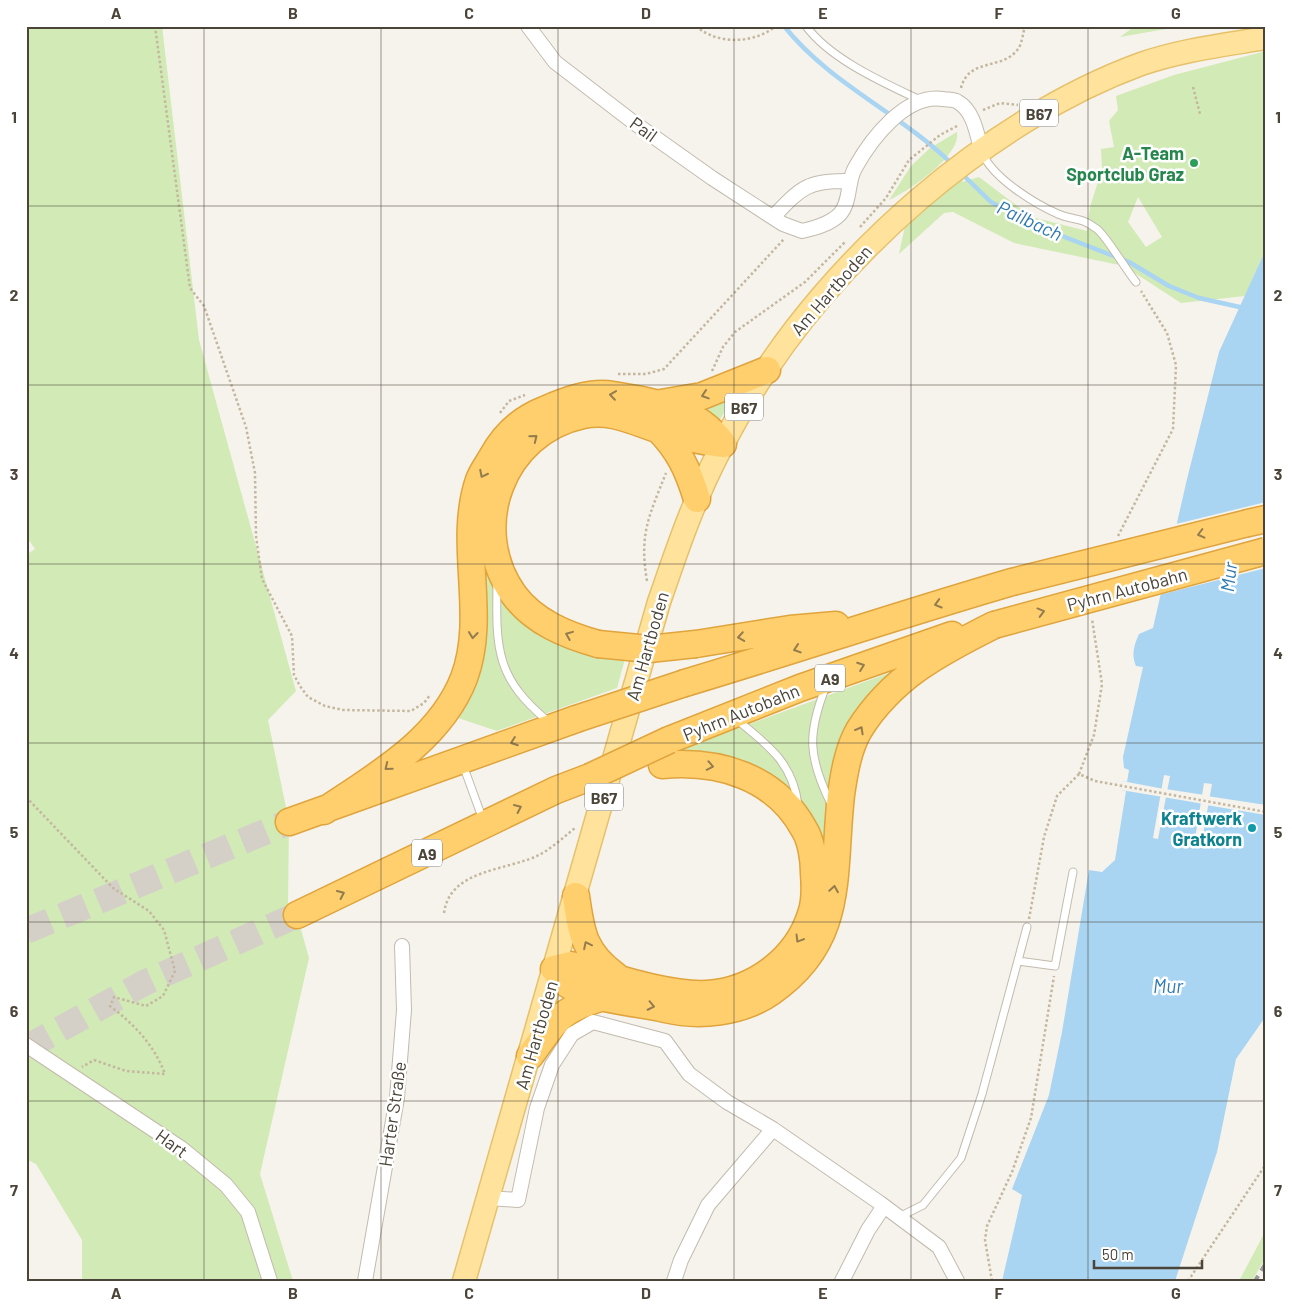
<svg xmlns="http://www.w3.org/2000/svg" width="1292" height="1307" viewBox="0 0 1292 1307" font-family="Barlow,sans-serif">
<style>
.green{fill:#d2eab5;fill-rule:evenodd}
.water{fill:#a9d4f2;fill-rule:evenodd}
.pier{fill:#f6f3ec}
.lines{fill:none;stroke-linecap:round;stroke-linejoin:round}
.stream{stroke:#a9d4f2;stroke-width:4.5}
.motorway-tunnel{stroke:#d4d0c8;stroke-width:26;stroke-dasharray:26 13;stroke-linecap:butt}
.service-casing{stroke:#c2bbae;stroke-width:9}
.minor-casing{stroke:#c2bbae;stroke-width:16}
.primary-casing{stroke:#e6c16a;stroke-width:25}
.motorway-casing{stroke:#e0a43c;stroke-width:29}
.path{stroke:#c4b79f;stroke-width:2.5;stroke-dasharray:2.5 2.5;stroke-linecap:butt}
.service{stroke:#fff;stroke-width:7}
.minor{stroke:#fff;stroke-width:14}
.primary{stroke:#ffe39c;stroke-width:22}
.motorway{stroke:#ffcf6e;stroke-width:26}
.rail{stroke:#9a9a9a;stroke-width:4;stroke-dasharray:6 6;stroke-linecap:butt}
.motorway-bridge-casing{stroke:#e0a43c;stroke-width:29;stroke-linecap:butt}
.motorway-bridge{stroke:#ffcf6e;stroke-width:26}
.oneway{stroke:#937c4e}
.grid{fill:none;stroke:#4b4439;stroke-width:1;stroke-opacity:0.55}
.leisure-dot{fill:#2e9e5b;stroke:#fff;stroke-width:2}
.culture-dot{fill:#0f9aa8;stroke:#fff;stroke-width:2}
.labels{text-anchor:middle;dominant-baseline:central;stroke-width:5;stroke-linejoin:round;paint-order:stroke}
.shield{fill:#fff;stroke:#817c74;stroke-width:1}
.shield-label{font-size:16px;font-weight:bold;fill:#4b4439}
.street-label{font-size:18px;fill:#4b4439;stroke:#fff}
.leisure-label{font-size:18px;font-weight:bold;fill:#27864d;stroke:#fff;text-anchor:end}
.culture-label{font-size:18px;font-weight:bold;fill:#0d838f;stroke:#fff;text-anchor:end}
.water-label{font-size:19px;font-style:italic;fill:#2e7ab2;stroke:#fff}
.neatline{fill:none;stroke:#4b4439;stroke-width:2}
.grid-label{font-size:16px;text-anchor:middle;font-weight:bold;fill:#4b4439}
</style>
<rect width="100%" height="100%" fill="#f6f3ec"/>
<path class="green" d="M26,26h136l37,314 97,351 -28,29 21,102 -1,85 9,8 12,43 -49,216 33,107h-211v-41l-46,-76 -10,-5v-604l9,-6 -9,-13z
M1135,26h48l-63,11z
M1266,51v198l-21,47 -64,7 -57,-37 -110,-23 -61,-31 -9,1 -45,41 6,-28 67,-60 -10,16 17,-5 53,40 55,14 3,-24 12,-38 -1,-20 13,-2 -5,-26 9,-11 -2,-14 58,-21zM1138,197l24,40 -16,10 -18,-25z
M957,132c4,24 -48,59 -68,68l22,-34 19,-18z
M735,397l-17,25 -27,-15z
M521,441l-30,132 134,86 -8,29 -120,43 -45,-15 27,-158z
M889,673l1,6c-69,60 -54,133 -63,214 -3,26 -13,49 -30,69 -54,68 -152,38 -223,18l-2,-6c48,4 92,31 141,27 16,-1 32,-7 46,-15 75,-38 84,-143 22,-198 -31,-27 -75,-33 -114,-31l4,-4z
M1266,1230v27l-14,24h-13z"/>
<path class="water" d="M1266,249v767l-30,43 -19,93 -42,129h-173l20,-86 -10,-6 37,-94 13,-63 27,-162 13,2 13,-12 11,-69 -5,-1 1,-9 5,1 2,-12 -5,-2 -1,-11 20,-90 -7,-1c-5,-12 -2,-21 3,-32l14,-6 34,-149 32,-127zM1164,775l6,1 -12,63 -5,-1zM1204,783l8,1 -11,62 -7,-1z"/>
<path class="pier" d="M1266,502v66l-107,27 8,-36h2h-2l9,-35z
M1122,781l42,8 -1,8 -42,-7z
M1165,789l40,6 -1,9 -41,-7z
M1207,796l59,9v10l-60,-10z"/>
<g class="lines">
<path class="stream" d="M784,26c46,58 116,87 168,138
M961,173l30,29 48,25 90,35 40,24 30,12 45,10"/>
<path class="motorway-tunnel" d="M26,931l263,-109
M26,1048l118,-65 153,-68"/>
<g class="service-casing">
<path id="service" d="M806,26c24,33 78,57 114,74
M983,154c10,24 52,50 75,60 16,7 22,2 39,15 10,8 29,41 39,53
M497,583c-1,65 -2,95 52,139
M826,686c-19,48 -18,71 5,118
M737,720c31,25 56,43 61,85
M463,765l20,55
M1018,961l37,5 18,-94
M899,1217l24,-12 38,-47 21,-64 45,-167"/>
</g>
<g class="minor-casing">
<path id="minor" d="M528,26l27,36 78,60 79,56 71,46 19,7c14,-3 28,-7 38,-17 11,-13 7,-32 15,-46 16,-29 51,-75 88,-69 4,1 11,0 15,3 16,9 19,33 24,50
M773,217c28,-29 34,-37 76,-36
M26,1045l155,103 45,37 22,27 22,69
M489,1198l29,2 19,-92 15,-43 20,-31 21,-12 72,19 24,33 38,28 46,27 107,74 59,44 18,34
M365,1281l32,-183 7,-88 -2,-64
M674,1281l7,-21 27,-55 65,-76
M842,1281l26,-51 16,-24"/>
</g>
<g class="primary-casing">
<path id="primary" d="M464,1281l195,-679c12,-34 23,-69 38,-103 14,-35 33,-69 52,-102 83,-139 239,-277 392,-333 40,-14 83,-19 125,-26"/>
</g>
<g class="motorway-casing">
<path id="motorway" d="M661,403l41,-7 65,-26
M658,429c21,21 30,41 39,70
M1248,523l18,-4
M598,644c-32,-9 -64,-22 -84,-49 -48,-67 -12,-163 69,-180 29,-6 51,7 77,15 21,6 41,12 63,14
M696,644l94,-15 46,-4
M685,683c110,-33 217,-69 327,-101
M669,740l131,-52 152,-53
M662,765c56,-5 113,11 142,64 7,11 10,30 10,44 1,13 2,28 -3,41 -14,45 -57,77 -104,80 -40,2 -97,-18 -136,-29l-17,4c4,5 8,11 13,15 20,15 73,19 98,25 34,8 76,4 106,-17 75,-52 61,-118 70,-197 3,-21 7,-46 18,-65 33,-53 81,-78 135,-105
M324,811c52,-35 116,-71 140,-133 24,-64 -7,-134 15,-198 3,-8 9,-16 13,-23 12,-22 29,-38 52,-47 21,-9 46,-19 69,-15 43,7 83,13 110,49
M289,822l287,-103
M576,896c5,37 8,57 40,80
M297,915l259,-125 34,-13
M530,1056c27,-37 28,-45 73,-59"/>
</g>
<path class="path" d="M155,26l35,262 14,18 42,121 9,46 1,63 6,43 30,57 2,39 6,11 8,11 17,9 18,4 68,1 13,-8 6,-8
M696,26c21,19 58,18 80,0
M1193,87l7,27
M961,88c8,-31 41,-17 57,-39 4,-5 5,-16 7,-23
M983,110l17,-7 18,2
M860,227l26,-29 23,-38 31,-25 19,-10
M712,371l11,-24 12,-15 70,-50 41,-41
M618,374h28l18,-5 120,-130
M500,413l9,-12 16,-6
M1118,536l55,-107 3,-64 -9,-32 -26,-42
M647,581c-8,-47 2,-65 19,-108
M1079,774l15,-39 8,-51 -10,-65
M26,797l87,91 36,23 15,19 11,41 -12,25 -17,10 -32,-9 -4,9c25,19 44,39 55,68l-39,-3 -32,-11 -12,7
M444,913c6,-45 65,-42 97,-59 12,-7 23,-17 34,-26
M1029,919l15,-82 13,-41 22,-22 16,7 171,31
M992,1281l-7,-41 2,-14 25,-54 19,-54 23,-142
M1188,1281l78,-117"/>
<use href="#service" class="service"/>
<use href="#minor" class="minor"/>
<use href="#primary" class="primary"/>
<use href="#motorway" class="motorway"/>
<path class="rail" d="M1255,1281l11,-18
M1264,1281l2,-3"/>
<g class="motorway-bridge-casing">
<path id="motorway-bridge" d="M1012,582l236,-59
M994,625l272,-74
M598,644l51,5 47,-5
M576,719l109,-36
M590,777l79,-37"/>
</g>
<use href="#motorway-bridge" class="motorway-bridge"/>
</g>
<defs><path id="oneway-chevron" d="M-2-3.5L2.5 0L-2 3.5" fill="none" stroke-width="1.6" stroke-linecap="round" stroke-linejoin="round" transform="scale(1.25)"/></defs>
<g class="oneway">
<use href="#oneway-chevron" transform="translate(613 395) rotate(-172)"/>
<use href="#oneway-chevron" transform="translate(705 395) rotate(162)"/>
<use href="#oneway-chevron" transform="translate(534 438) rotate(-39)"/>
<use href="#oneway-chevron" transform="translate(483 474) rotate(117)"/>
<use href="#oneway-chevron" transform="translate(1201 534) rotate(166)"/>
<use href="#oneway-chevron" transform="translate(938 604) rotate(164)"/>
<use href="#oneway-chevron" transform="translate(1041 612) rotate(-15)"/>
<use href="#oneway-chevron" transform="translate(473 635) rotate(96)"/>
<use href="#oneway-chevron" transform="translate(569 635) rotate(-158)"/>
<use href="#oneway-chevron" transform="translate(741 637) rotate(171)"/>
<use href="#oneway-chevron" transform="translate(797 649) rotate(162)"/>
<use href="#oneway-chevron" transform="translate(861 666) rotate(-20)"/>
<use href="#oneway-chevron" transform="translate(860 730) rotate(-61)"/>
<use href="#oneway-chevron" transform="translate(514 742) rotate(160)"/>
<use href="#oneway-chevron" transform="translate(710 766) rotate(11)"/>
<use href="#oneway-chevron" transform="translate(388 767) rotate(141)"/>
<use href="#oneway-chevron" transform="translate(518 808) rotate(-25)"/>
<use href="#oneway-chevron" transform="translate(834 889) rotate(-81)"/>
<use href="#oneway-chevron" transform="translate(341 894) rotate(-25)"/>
<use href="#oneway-chevron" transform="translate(799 939) rotate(121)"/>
<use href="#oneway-chevron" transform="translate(587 945) rotate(-116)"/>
<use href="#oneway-chevron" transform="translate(651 1006) rotate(12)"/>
</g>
<path class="grid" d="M204,26v1255M381,26v1255M558,26v1255M734,26v1255M911,26v1255M1088,26v1255M26,206h1240M26,385h1240M26,564h1240M26,743h1240M26,922h1240M26,1101h1240"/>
<circle class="leisure-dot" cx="1194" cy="163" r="5"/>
<circle class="culture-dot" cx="1252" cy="828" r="5"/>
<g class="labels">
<g class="shield">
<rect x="1020" y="99.5" width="38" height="27" rx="4"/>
<rect x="725" y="393.5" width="38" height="27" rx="4"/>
<rect x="815" y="664.5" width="30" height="27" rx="4"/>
<rect x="585" y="783.5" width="38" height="27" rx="4"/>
<rect x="412" y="839.5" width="30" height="27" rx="4"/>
</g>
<g class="shield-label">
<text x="1039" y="113">B67</text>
<text x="744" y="407">B67</text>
<text x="830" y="678">A9</text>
<text x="604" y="797">B67</text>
<text x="427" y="853">A9</text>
</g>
<g class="street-label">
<text transform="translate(644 129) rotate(36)">Pail</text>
<text transform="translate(831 290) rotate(-49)">Am Hartboden</text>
<text transform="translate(1127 589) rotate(-15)">Pyhrn Autobahn</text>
<text transform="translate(647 646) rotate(-74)">Am Hartboden</text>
<text transform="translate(741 712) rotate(-22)">Pyhrn Autobahn</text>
<text transform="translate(536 1035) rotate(-74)">Am Hartboden</text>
<text transform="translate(392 1114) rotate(-82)">Harter Straße</text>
<text transform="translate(172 1143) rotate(36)">Hart</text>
</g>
<g class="leisure-label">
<text x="1184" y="153">A-Team<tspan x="1184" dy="21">Sportclub Graz</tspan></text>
</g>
<g class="culture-label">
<text x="1242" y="818">Kraftwerk<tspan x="1242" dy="21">Gratkorn</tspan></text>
</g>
<g class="water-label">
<text transform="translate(1030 220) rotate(25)">Pailbach</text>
<text transform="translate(1228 577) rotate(-83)">Mur</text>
<text x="1168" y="985">Mur</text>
</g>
</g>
<rect width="1292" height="1307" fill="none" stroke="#ffffff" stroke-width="55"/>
<path d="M1094 1260v8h108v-8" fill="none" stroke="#4b4439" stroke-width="2.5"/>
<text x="1102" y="1260" font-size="15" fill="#4b4439" stroke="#ffffff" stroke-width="4" paint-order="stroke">50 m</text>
<rect x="28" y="28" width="1236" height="1252" class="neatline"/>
<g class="grid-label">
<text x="116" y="19">A</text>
<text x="293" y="19">B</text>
<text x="469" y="19">C</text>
<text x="646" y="19">D</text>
<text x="823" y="19">E</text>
<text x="999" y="19">F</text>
<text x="1176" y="19">G</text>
<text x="14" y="123">1</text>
<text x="1278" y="123">1</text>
<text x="14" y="301">2</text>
<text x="1278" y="301">2</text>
<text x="14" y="480">3</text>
<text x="1278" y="480">3</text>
<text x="14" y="659">4</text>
<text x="1278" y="659">4</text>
<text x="14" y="838">5</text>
<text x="1278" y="838">5</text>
<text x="14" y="1017">6</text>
<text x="1278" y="1017">6</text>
<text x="14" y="1196">7</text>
<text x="1278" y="1196">7</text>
<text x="116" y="1299">A</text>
<text x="293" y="1299">B</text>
<text x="469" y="1299">C</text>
<text x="646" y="1299">D</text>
<text x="823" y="1299">E</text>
<text x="999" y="1299">F</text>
<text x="1176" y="1299">G</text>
</g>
</svg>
